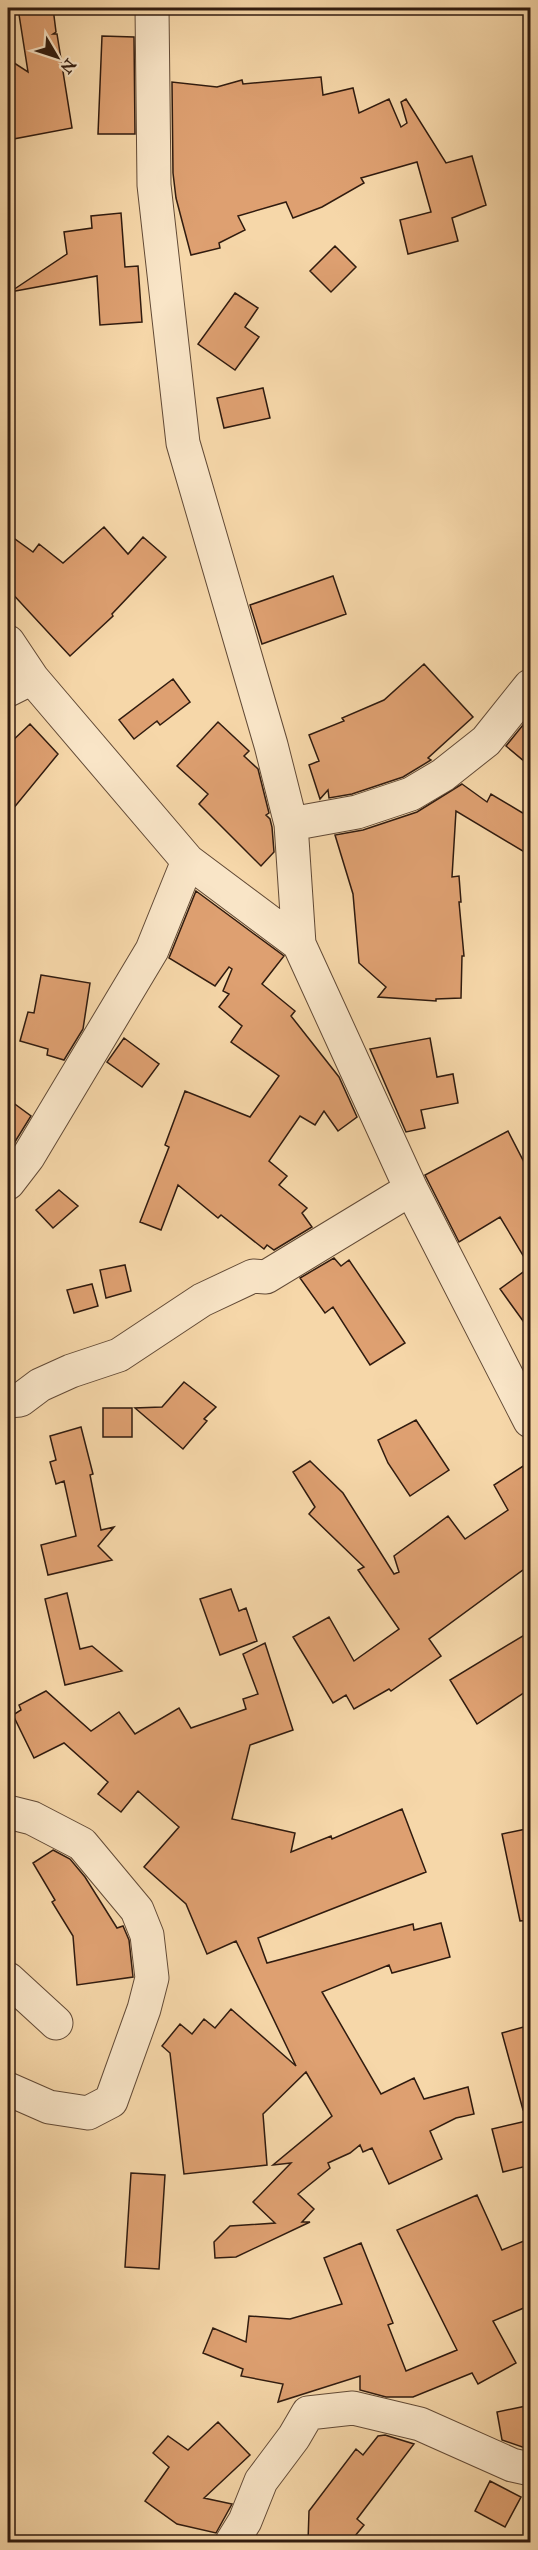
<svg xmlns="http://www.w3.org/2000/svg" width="538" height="2550" viewBox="0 0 538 2550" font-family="'IM FELL Great Primer',serif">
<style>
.building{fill:#dea071;stroke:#301b0f;stroke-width:1.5}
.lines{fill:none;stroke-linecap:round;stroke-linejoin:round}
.minor-casing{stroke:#624a36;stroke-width:35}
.minor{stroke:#f9e5c7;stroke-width:33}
</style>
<rect width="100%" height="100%" fill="#f6d7a9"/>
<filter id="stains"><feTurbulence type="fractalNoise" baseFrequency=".00333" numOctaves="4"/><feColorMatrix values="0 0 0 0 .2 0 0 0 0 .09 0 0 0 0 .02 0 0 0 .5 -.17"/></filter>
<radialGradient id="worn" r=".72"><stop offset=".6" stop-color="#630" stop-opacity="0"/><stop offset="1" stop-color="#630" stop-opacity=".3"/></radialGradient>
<path class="building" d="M18,8h35l3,24 -3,2h4l15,94 -64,12v-81l20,13z
M102,36l32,1 1,97h-37z
M321,77l2,18 30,-7 6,25 30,-14 12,28 6,-4 -6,-21 5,-3 40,64 26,-7 14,49 -34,13 6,23 -50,13 -8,-34 31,-8 -14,-50 -56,16 3,5 -42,24 -29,11 -7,-16 -48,14 7,14 -26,13 1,5 -29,7 -15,-57 -3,-25 -1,-91 45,5 25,-7 1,4z
M121,213l4,54 13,-1 4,56 -42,3 -3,-49 -87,16 57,-38 -3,-22 28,-4 -1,-12z
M335,246l21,21 -25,25 -21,-21z
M235,293l23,15 -13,19 14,10 -24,33 -37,-26z
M263,388l7,30 -46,10 -7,-30z
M104,527l24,27 15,-17 23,20 -54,57 1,2 -43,40 -62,-67v-55l25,18 6,-8 24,19z
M333,576l13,38 -84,30 -12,-39z
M424,664l49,53 -45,41 3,2 -28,17 -51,17 -23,4 -1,-8 -8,9 -11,-34 10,-4 -10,-26 35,-14 -2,-3 42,-18z
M173,679l17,23 -30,23 -3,-4 -23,18 -15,-19z
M531,715v52l-25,-21z
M218,722l31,29 -5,5 14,13 11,44 -3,2 4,4 2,8 2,25 -13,14 -62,-62 9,-10 -31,-28z
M30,724l28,30 -50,61v-70z
M462,784l25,18 4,-8 40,24v38l-75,-45 -4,66 7,-1 2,26h-2l5,54h-2l-1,42 -25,1v2l-58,-4 8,-10 -27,-24 -6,-69 -18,-59 28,-5 54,-18z
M196,891l88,65 -22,28 33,27 -4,5 48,61 18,40 -19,14 -14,-20 -9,14 -15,-9 -31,45 18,15 -8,9 28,23 -5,5 10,14 -38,23 -7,-5 -3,4 -43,-34 -3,3 -40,-33 -17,45 -21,-8 29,-75 -4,-2 20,-54 65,26 29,-41 -48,-34 11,-16 -23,-19 10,-13 -6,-3 9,-22 -3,-2 -14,19 -46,-28z
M41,975l49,8 -7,46 -19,31 -17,-5 1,-6 -28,-8 8,-29 6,1z
M124,1038l35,26 -17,23 -35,-25z
M430,1038l7,39 16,-3 5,29 -37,7 4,18 -19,4 -36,-83z
M8,1099l23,17 -23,37z
M508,1131l16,31 7,-2v172l-31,-43 30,-22 -30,-50 -41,25 -34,-67z
M59,1190l19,16 -25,22 -17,-18z
M334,1258l7,8 8,-6 56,83 -35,22 -37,-58 -8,6 -25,-35z
M125,1265l6,26 -25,7 -6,-28z
M92,1284l6,22 -24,7 -7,-23z
M184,1382l32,25 -12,12 3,2 -24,28 -48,-41 27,-1z
M103,1408h29v29h-29z
M416,1420l33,50 -39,26 -22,-33 -10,-23z
M81,1427l12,47 -3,1 11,55 13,-3 -16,19 14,14 -64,15 -7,-30 35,-9 -12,-55 -8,3 -6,-22 6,-2 -6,-24z
M310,1461l33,32 51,81 5,-2 -5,-16 54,-40 17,23 43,-29 -14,-25 37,-24v103l-102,75 12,17 -50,35 -2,-2 -35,20 -8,-14 -13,8 -40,-66 36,-20 25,44 45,-32 -41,-59 6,-3 -55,-53 6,-7 -22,-35z
M231,1589l8,22 7,-3 11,33 -37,14 -20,-56z
M67,1593l13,56 12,-3 30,25 -57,14 -20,-86z
M531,1631v57l-54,36 -27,-44z
M265,1643l28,87 -43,15 -18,74 63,14 -4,19 40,-16 1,3 70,-30 24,63 -168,66 9,25 146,-39 1,6 27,-7 9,34 -58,16 -3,-8 -67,27 59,102 33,-16 10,21 44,-12 6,27 -18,4 -26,13 12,28 -53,25 -17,-36 -9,4 -3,-7 -10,8 -22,10 2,5 -32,26 16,15 -12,13h8l-74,35 -21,1 -1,-16 16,-16 45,-3 -22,-21 38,-39 -18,2 59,-49 -26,-44 -43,42 4,51 -83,9 -14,-121 -8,-7 18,-22 12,10 12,-15 11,9 16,-19 65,57 -60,-125 -29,13 -21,-50 -42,-37 35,-40 -41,-36 -17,21 -23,-18 10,-12 -44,-39 -30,15 -21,-43 8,-5 -2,-5 27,-14 45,40 28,-19 16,22 44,-26 12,20 55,-19 -3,-10 15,-5 -15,-40z
M531,1828v92l-11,1 -18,-87z
M53,1850l17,9 15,18 32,51 6,-2 6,14 4,37 -56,8 -4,-49 -21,-34 3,-2 -22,-37z
M531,2025v84l-8,1 -21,-77z
M531,2120v45l-28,7 -11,-43z
M131,2173l34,2 -6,94 -34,-2z
M477,2195l25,55 29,-12v67l-38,16 23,42 -38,21 -6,-11 -59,24h-27l-26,-7v-14l-82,26 5,-18 -42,-8 2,-7 -40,-16 10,-25 33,14 3,-26 41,3 52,-15 -18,-46 37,-15 32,80 -5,2 18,46 51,-21 -60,-120z
M531,2405v45l-29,-10 -5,-28z
M218,2422l32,33 -46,43 28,6 -16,29 -39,-9 -32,-23 24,-34 -16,-14 15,-17 20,14z
M385,2435l29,9 -57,75 7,6 -14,17h-42l1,-31 47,-62 7,6 15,-19z
M490,2481l31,16 -16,30 -30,-16z"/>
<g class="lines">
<g class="minor-casing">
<path id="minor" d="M152,8l2,177 29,258 88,302 20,79 8,120
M8,642l24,36 156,183 111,83 112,245 119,232
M8,690l24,-12
M291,824l66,-12 54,-18 32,-19 43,-34 44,-55
M8,1183l20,-26 124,-207 36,-89
M8,1401l12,-1 20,-15 31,-14 48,-16 83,-55 51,-24 13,1 145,-88
M8,1812l24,6 50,26 55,66 10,25 5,43 -8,31 -33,92 -23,12 -39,-6 -41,-18
M8,1979l48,44
M232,2542l13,-21 16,-40 33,-44 14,-24 45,-5 67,16 92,41 18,4"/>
</g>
<use href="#minor" class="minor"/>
</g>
<rect width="538" height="2550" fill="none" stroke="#f6d7a9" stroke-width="30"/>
<rect x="9" y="9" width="520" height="2532" fill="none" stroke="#301b0f" stroke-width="3"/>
<rect x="15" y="15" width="508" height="2520" fill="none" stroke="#301b0f" stroke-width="1.5"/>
<g transform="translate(57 57) rotate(129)" stroke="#f9e5c7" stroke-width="4.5" paint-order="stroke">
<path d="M0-4.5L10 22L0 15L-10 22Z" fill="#301b0f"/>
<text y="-9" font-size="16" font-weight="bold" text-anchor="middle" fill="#301b0f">N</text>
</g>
<rect width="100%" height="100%" filter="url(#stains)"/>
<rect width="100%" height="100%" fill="url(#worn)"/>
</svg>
